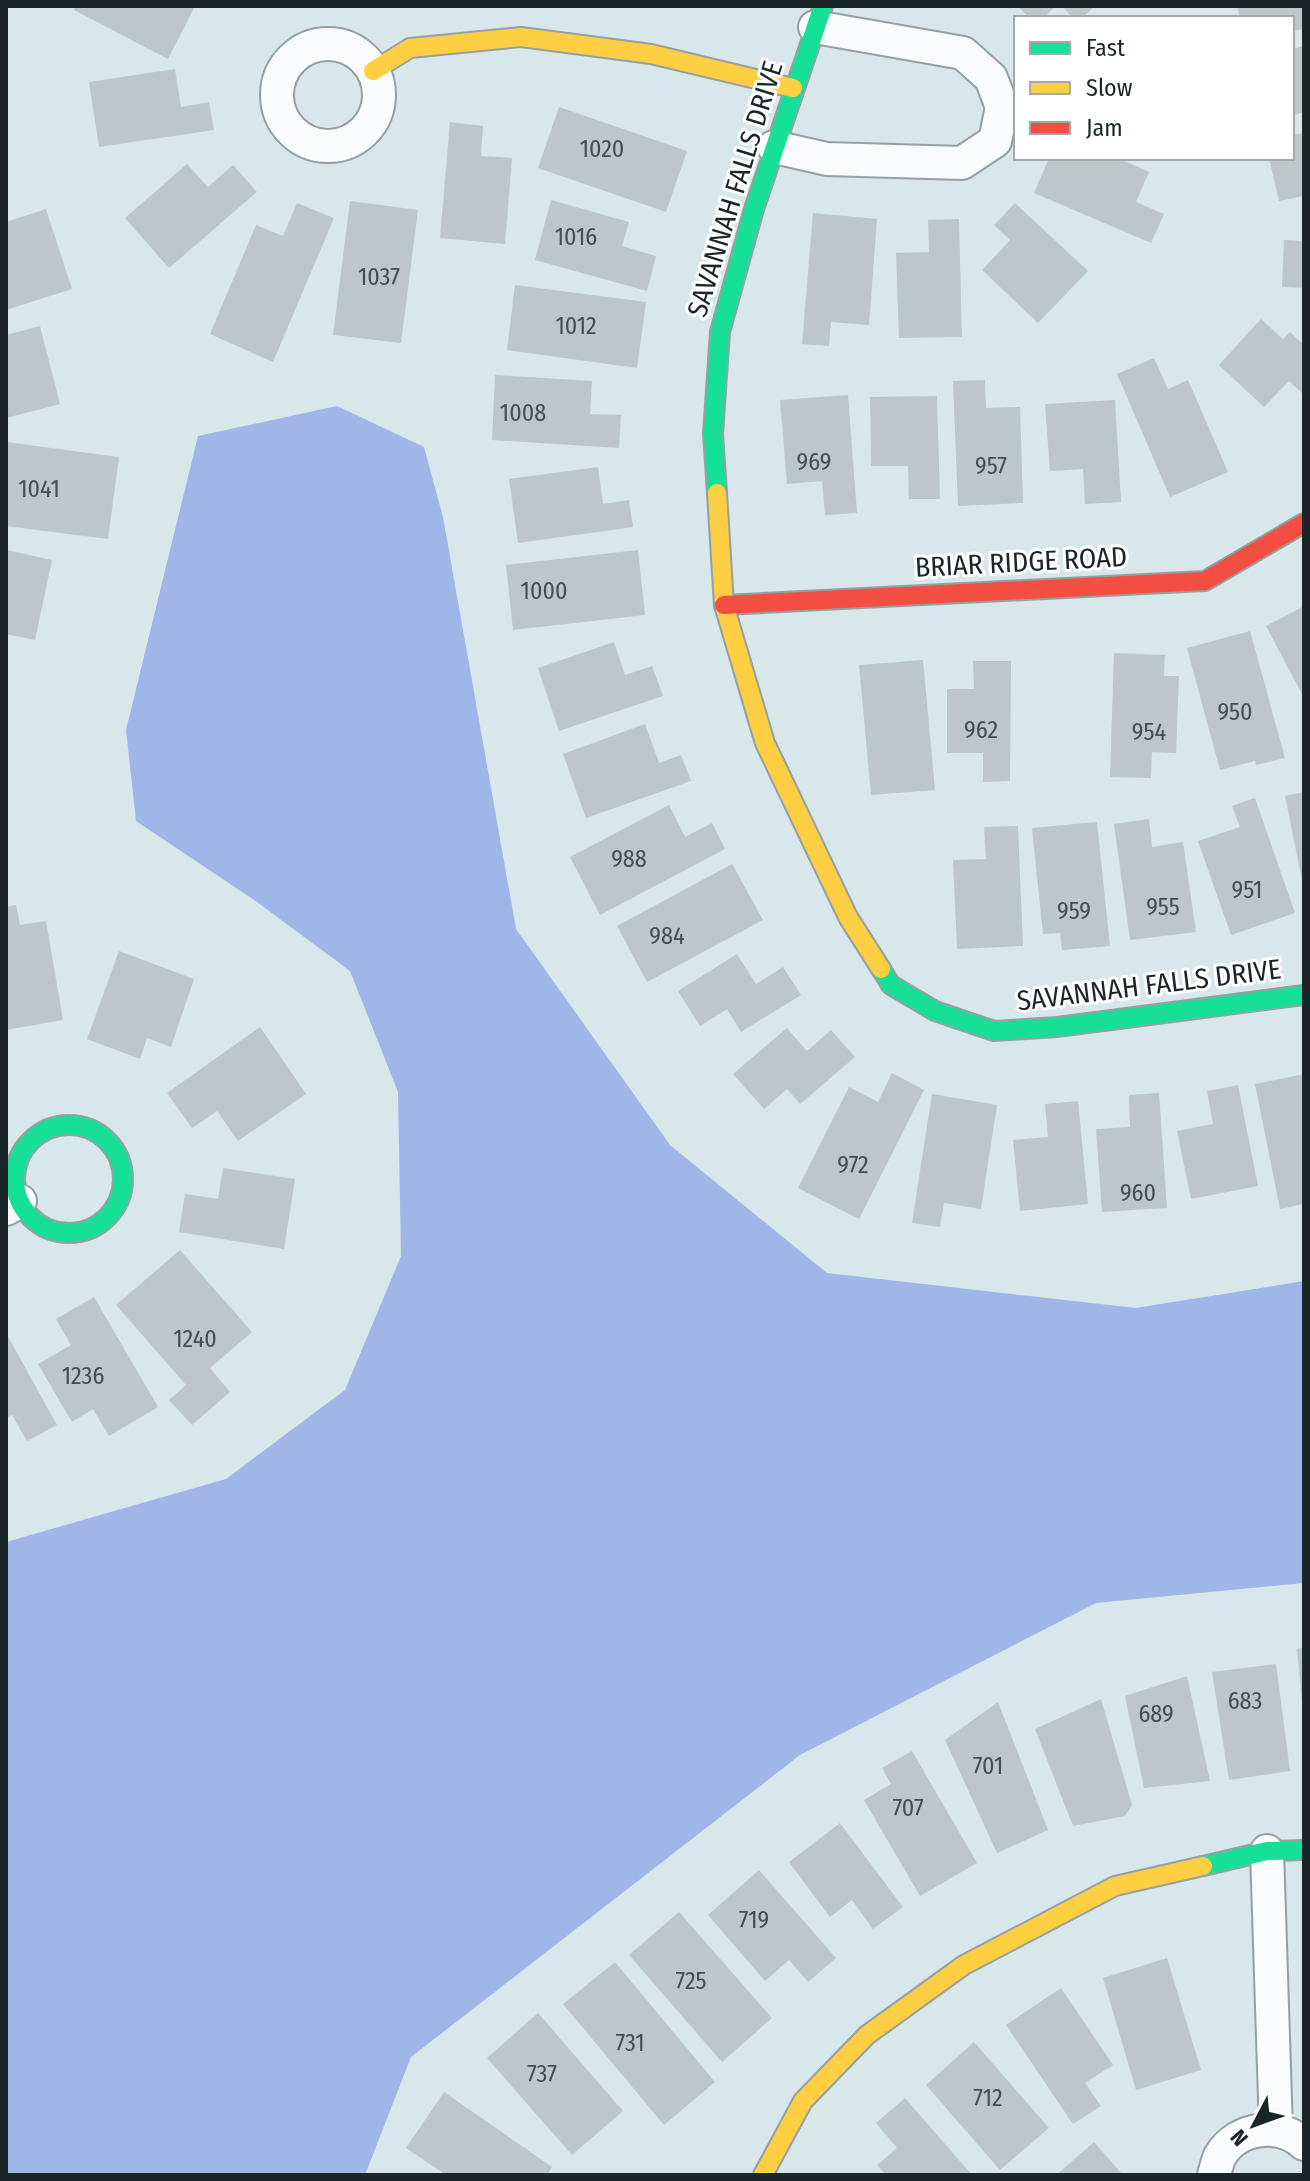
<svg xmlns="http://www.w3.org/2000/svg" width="1310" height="2181" viewBox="0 0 1310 2181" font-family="'Fira Sans Condensed',sans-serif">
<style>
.water{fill:#a0b6e9}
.building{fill:#bcc7ca}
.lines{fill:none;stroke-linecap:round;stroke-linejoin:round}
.street-casing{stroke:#94a0a2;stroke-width:36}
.fast-casing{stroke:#94a0a2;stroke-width:22}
.slow-casing{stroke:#94a0a2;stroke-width:22}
.jam-casing{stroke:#94a0a2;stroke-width:22}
.street{stroke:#f9fbfc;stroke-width:32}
.fast{stroke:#16e098;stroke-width:18}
.slow{stroke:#ffcf43;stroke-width:18}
.jam{stroke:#f24e42;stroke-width:18}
.labels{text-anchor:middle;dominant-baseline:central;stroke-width:6;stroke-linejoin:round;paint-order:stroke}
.number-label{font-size:24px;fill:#434e50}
.street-label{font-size:28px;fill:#1b2628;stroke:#fff}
</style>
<rect width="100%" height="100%" fill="#d8e7e9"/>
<path class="water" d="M337,406l87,41 19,70 73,412 154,216 157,128 309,35 168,-27v302l-208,20 -296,152 -389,302 -46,118h-359v-633l220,-63 119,-89 56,-134 -3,-164 -48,-121 -93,-69 -121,-81 -10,-91 72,-294z"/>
<path class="building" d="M76,6h119l-27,53 -94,-49z
M1018,6h38l-13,12h-14z
M1062,6h33l-13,12h-9z
M1237,6h67v23l-12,2v-13h-52z
M1304,46v66l-12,4v-67z
M175,69l6,38 28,-5 5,28 -115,17 -10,-65z
M559,107l128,44 -21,61 -128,-44z
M450,122l33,4 -2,30 31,2 -7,86 -65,-6z
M1304,133v63l-25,5 -10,-43h23v-23z
M1049,158h69l31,14 -13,30 28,12 -13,29 -117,-50z
M187,164l21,23 25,-22 24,27 -88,76 -44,-50z
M551,200l78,22 -7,24 34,10 -9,35 -112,-31z
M350,201l68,9 -17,133 -68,-8z
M297,203l37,15 -61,144 -63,-28 46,-109 27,11z
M1015,203l73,68 -50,52 -56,-53 28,-30 -16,-15z
M46,209l26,80 -66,21v-88z
M813,213l64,6 -8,106 -38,-3 -2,24 -27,-2z
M959,219l3,118 -63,1 -3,-85 33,-1 -1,-32z
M1284,240l20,1v47l-22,-1z
M515,285l131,17 -9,66 -130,-18z
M1261,319l22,20 7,-7 14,13v50l-15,-14 -25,26 -45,-42z
M40,326l20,78 -54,14v-83z
M1154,358l14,31 20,-9 40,92 -58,25 -53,-123z
M495,375l97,6 -2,33 31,1 -2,33 -127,-8z
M985,380l1,28 34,-1 3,96 -65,3 -5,-125z
M848,395l9,118 -32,2 -3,-34 -35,3 -7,-84z
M937,396l3,103h-31l-1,-33h-37l-1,-69z
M1115,400l6,102 -36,2 -2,-35 -33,2 -5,-67z
M6,442l113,15 -11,82 -102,-13z
M598,467l5,37 26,-4 4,27 -115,16 -9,-64z
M6,550l46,10 -17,80 -29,-6z
M638,550l7,65 -132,15 -7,-65z
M1304,606v92l-38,-72z
M1250,631l35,127 -29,7 -1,-4 -35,9 -33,-122z
M614,642l11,33 27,-9 11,30 -104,35 -21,-63z
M1114,653l51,2 -1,21h15l-3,77 -24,-1 -1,26 -41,-1z
M923,660l12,130 -64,5 -12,-130z
M973,661h38l-1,120 -27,1v-29h-36v-64h27z
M645,724l14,39 22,-8 10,26 -105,37 -23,-64z
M1304,792v93h-1l-18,-89z
M1255,798l40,115 -64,22 -33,-94 42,-14 -8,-21z
M669,805l16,32 27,-14 13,26 -125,66 -30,-58z
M1149,819l3,28 31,-5 13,90 -66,8 -16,-116z
M1097,822l13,124 -48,4 -2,-17 -17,1 -11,-106z
M1018,826l5,120 -66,3 -4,-89 33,-1 -2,-32z
M732,864l31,56 -116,62 -30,-56z
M16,905l4,20 26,-4 17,99 -57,10v-123z
M119,951l75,28 -23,68 -24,-9 -7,21 -53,-20z
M737,954l19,30 27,-17 18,28 -60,37 -14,-23 -27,17 -22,-35z
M260,1027l46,67 -68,47 -21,-30 -25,17 -25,-35z
M787,1028l20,23 24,-21 24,27 -55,47 -13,-15 -23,20 -31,-35z
M892,1073l32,17 -65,129 -61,-31 51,-101 29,15z
M1304,1074v130l-24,5 -25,-125z
M1238,1085l20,101 -67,13 -14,-68 36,-7 -6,-33z
M1159,1093l8,115 -65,4 -6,-83 34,-2 -1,-32z
M932,1094l65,11 -16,104 -37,-6 -4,24 -28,-4z
M1078,1101l10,103 -68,7 -7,-71 35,-3 -3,-33z
M223,1168l72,11 -11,70 -105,-17 6,-38 33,5z
M180,1250l72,82 -42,36 20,24 -38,33 -23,-25 17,-15 -70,-80z
M94,1297l64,110 -49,29 -16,-27 -21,13 -34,-58 33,-19 -15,-26z
M6,1333l51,92 -30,16 -15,-26 -6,3z
M1304,1647v55h-2l-5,-53z
M1276,1664l14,107 -61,9 -17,-108z
M1187,1676l23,105 -66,7 -19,-92z
M1101,1699l31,106 -7,11 -52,10 -38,-97z
M998,1702l50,128 -51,23 -52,-113z
M912,1751l65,112 -57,33 -56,-96 27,-16 -9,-16z
M840,1823l63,84 -30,22 -21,-29 -22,17 -41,-55z
M759,1870l77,88 -28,24 -19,-22 -24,21 -57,-66z
M679,1912l93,106 -50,44 -93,-107z
M1167,1958l34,112 -65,20 -33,-112z
M615,1962l100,120 -51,43 -101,-121z
M1061,1988l52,77 -28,18 16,23 -28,18 -67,-99z
M538,2013l85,98 -51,44 -85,-97z
M974,2042l75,86 -49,42 -74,-85z
M444,2092l108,75 -5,8h-101l-40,-27z
M905,2098l67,77h-86l-9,-10 20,-17 -21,-25z
M1094,2142l29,33h-67z"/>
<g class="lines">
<g class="street-casing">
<path id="street" d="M277 95a51 51 0 1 1 102 0a51 51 0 1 1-102 0Z
M774,147l53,12 135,4 33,-22 7,-34 -11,-29 -28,-25 -148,-26
M6,1209l14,-8
M1267,1851l9,279
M1214,2175c2,-6 3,-13 6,-19 17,-29 60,-35 84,-12"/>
</g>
<g class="fast-casing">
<path id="fast" d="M717,493l-4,-59 7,-102 34,-123 69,-203
M881,969l10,16 44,26 59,20 63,-4 247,-32
M15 1179a54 54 0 1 1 108 0a54 54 0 1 1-108 0Z
M1203,1866l64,-15 37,-1"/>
</g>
<g class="slow-casing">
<path id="slow" d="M373,71l37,-23 111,-11 130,17 142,34
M717,493l7,112 41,138 83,174 33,52
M763,2175l40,-74 64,-66 97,-70 151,-79 88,-20"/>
</g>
<g class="jam-casing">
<path id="jam" d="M724,605l481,-24 99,-58"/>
</g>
<use href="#street" class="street"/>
<use href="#fast" class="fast"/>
<use href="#slow" class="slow"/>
<use href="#jam" class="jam"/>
</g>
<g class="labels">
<g class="number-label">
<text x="602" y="149">1020</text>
<text x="576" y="237">1016</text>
<text x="379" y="277">1037</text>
<text x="576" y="326">1012</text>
<text x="523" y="413">1008</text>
<text x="814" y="462">969</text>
<text x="991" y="466">957</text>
<text x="39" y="489">1041</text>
<text x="544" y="591">1000</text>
<text x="1235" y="712">950</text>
<text x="981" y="730">962</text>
<text x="1149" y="732">954</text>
<text x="629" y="859">988</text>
<text x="1247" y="890">951</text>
<text x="1163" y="907">955</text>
<text x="1074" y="911">959</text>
<text x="667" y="936">984</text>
<text x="853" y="1165">972</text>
<text x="1138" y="1193">960</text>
<text x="195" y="1339">1240</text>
<text x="83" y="1376">1236</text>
<text x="1245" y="1701">683</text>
<text x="1156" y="1714">689</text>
<text x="988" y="1766">701</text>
<text x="908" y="1808">707</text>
<text x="754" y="1920">719</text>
<text x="691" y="1981">725</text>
<text x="630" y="2043">731</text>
<text x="542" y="2074">737</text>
<text x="988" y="2098">712</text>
</g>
<g class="street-label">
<text transform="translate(735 189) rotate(-73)">SAVANNAH FALLS DRIVE</text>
<text transform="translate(1021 562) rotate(-3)">BRIAR RIDGE ROAD</text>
<text transform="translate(1149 985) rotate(-7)">SAVANNAH FALLS DRIVE</text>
</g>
</g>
<rect width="1310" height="2181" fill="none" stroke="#1b2628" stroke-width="16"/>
<rect x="1014" y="16" width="280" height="144" fill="#ffffff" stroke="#a4a8a9" stroke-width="2"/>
<rect x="1030" y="42" width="40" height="12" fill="#16e098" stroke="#a4a8a9" stroke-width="2"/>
<text x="1086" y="56" font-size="24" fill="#1b2628">Fast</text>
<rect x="1030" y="82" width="40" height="12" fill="#ffcf43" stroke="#a4a8a9" stroke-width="2"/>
<text x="1086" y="96" font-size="24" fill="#1b2628">Slow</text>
<rect x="1030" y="122" width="40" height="12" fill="#f24e42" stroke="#a4a8a9" stroke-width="2"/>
<text x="1086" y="136" font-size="24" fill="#1b2628">Jam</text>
<g transform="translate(1254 2125) rotate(229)" stroke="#ffffff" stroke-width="6" paint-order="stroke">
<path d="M0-6L14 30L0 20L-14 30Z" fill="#1b2628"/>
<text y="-12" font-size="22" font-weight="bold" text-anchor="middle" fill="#1b2628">N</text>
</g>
</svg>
